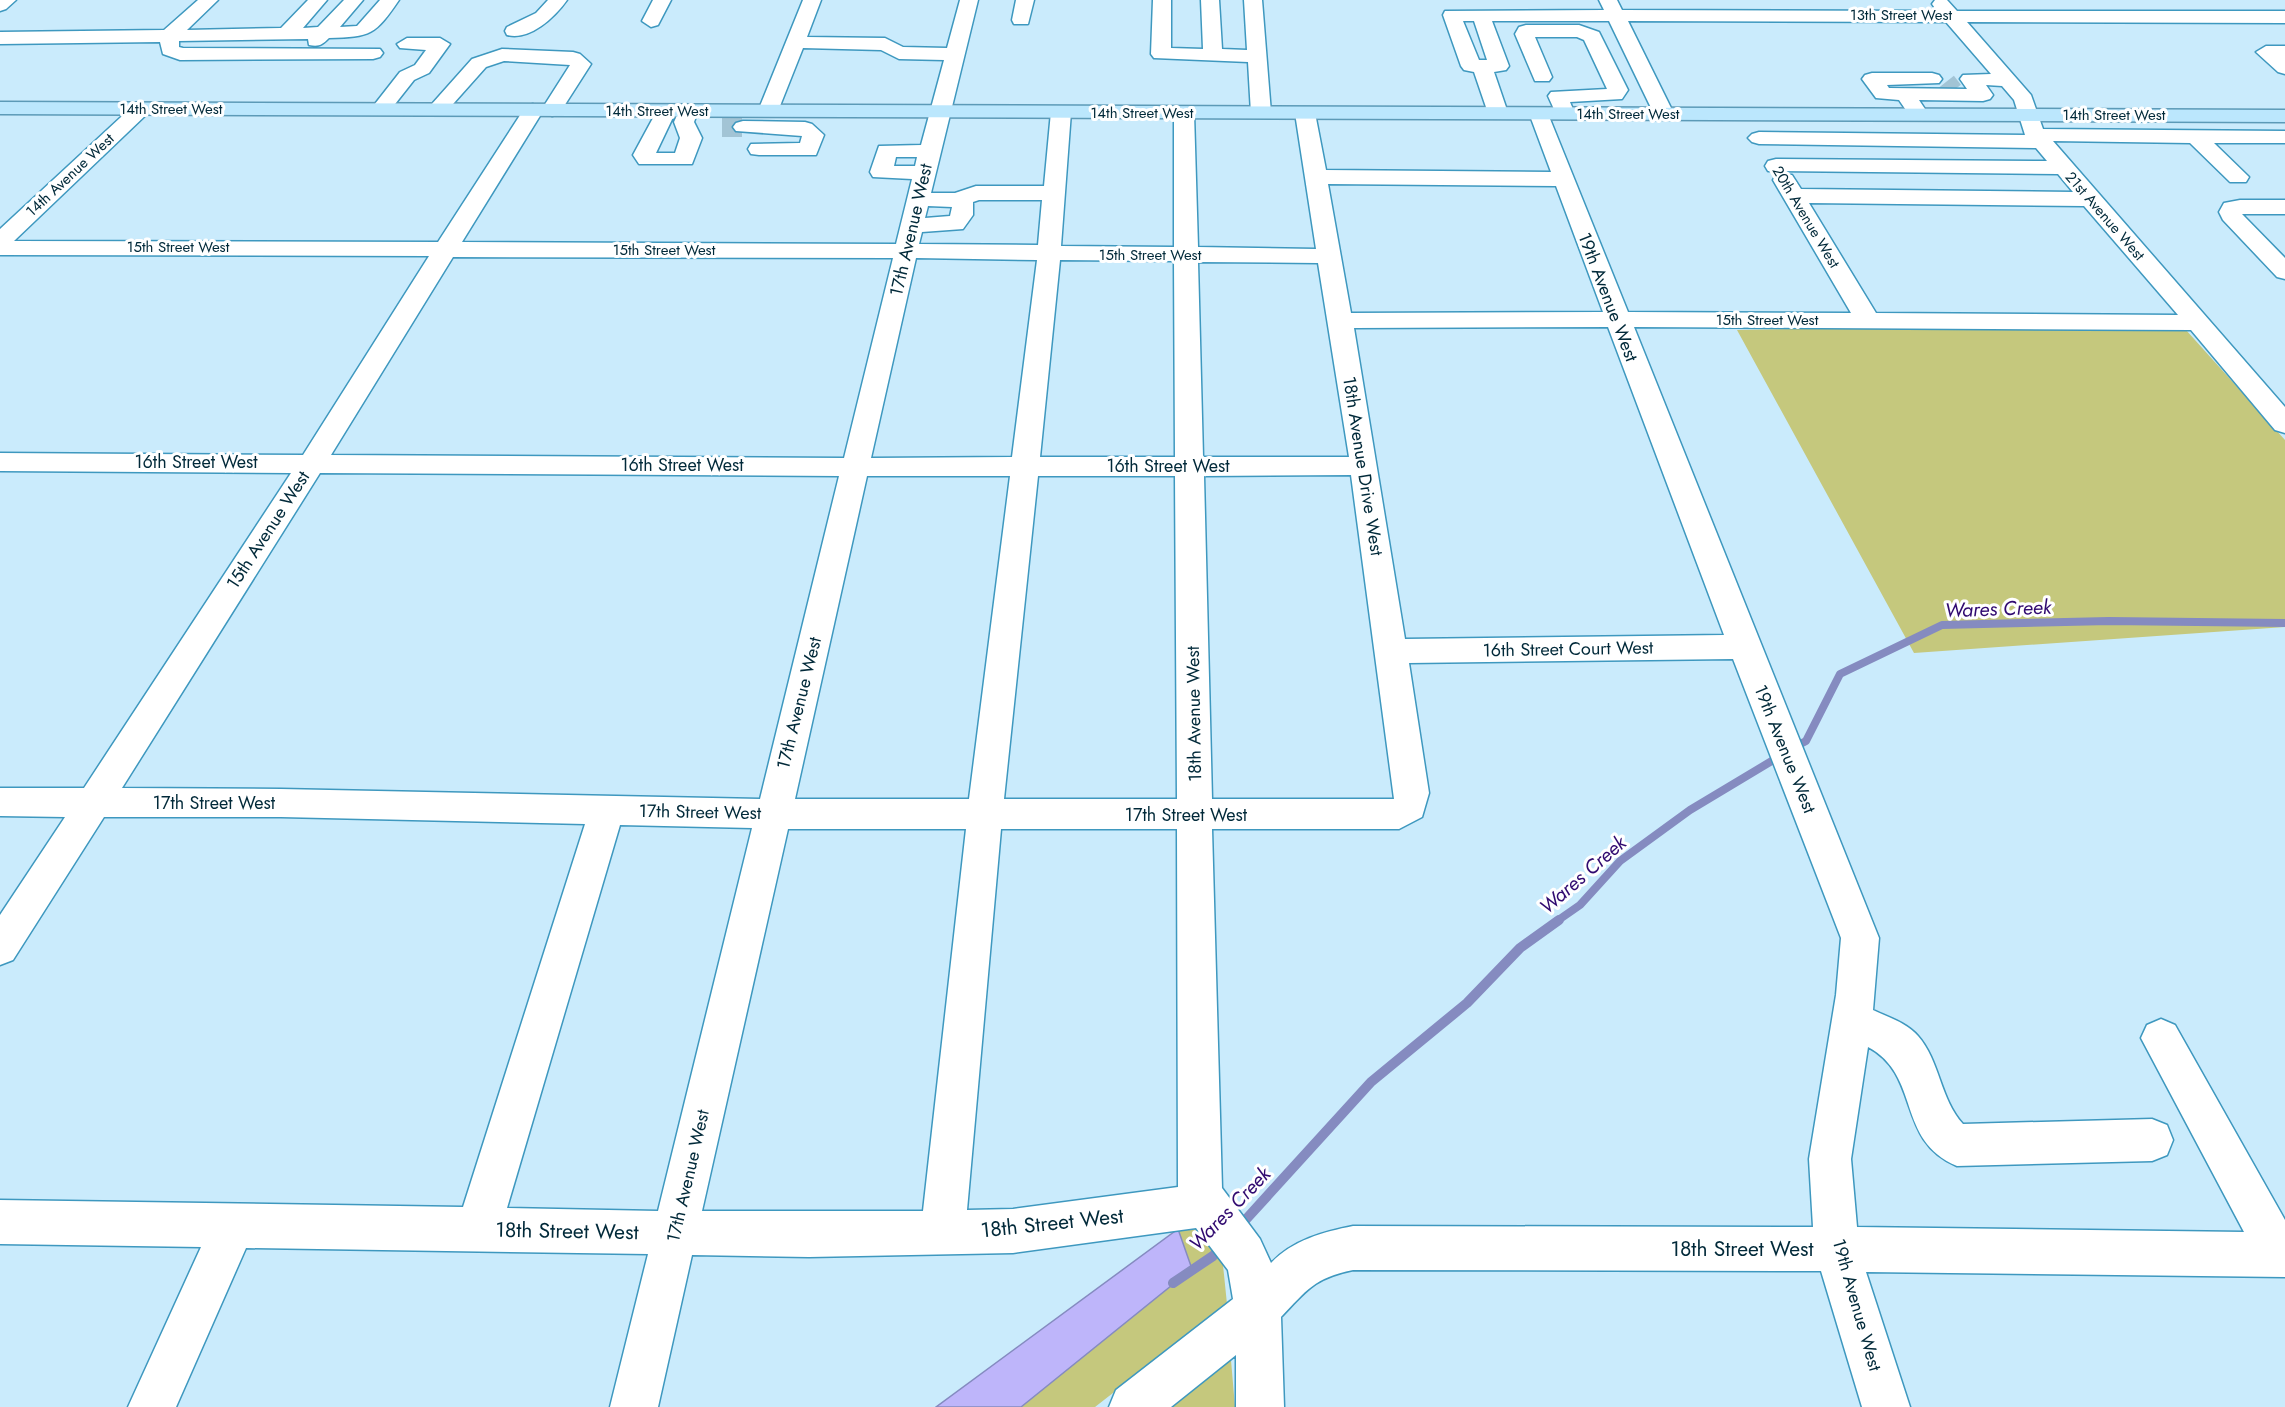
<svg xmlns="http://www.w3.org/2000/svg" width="2285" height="1407" viewBox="0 0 2285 1407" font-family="Jost,sans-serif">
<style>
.green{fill:#c5c87d}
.water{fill:#beb5fa;stroke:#858bc0;stroke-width:1.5}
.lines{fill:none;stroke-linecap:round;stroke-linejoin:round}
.stream-far1{stroke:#858bc0;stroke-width:8}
.stream{stroke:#858bc0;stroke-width:10}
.minor-tunnel{stroke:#a2c4d5;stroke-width:20;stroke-dasharray:20 10;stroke-linecap:butt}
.minor-casing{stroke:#3e98bf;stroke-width:3}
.major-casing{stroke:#5c9ab7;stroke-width:3}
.minor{fill:#fff;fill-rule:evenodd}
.major{fill:#bbe7fd;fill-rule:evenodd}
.labels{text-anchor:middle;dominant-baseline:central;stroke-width:6;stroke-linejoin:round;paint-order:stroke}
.far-street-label{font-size:15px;fill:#012939;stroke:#fff}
.street-label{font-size:18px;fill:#012939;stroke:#fff}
.water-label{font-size:20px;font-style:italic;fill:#300a70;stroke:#fff}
.near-street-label{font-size:21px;fill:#012939;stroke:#fff}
</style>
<rect width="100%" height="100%" fill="#caebfc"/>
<path class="green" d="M1863,328l323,2 99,110v187l-371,26 -177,-323z
M1195,1227l28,38 4,39 -132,103h-74l170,-137 -13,-41z
M1231,1360l4,47h-63z"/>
<path class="water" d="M1178,1229l14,40 -171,138h-85z"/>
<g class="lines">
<path class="stream-far1" d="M1791,749l15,-8 34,-67 102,-49 167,-4 176,2
M1557,921l23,-16 40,-44 70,-51 90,-54"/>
<path class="stream" d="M1239,1227l132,-145 96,-79 53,-55 39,-28
M1173,1283l40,-27 9,-10"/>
<path class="minor-tunnel" d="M1946,82l7,9
M722,127h21"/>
<g class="minor-casing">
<path id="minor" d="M0,0h16l-10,9 -6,2z
M198,0h20l-31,30 94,-2 27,-28h19l-24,28 15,-1 26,-27h19l-23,27 17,-1 23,-26h19c-24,35 -28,37 -70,38 -7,7 -10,9 -20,7l-1,-6 -129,2v6l4,1 197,1 3,4 -3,4 -7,2 -193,1 -17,-6 -3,-12 -160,2v-12l164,-2z
M548,0h19c-12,17 -37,41 -60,35l-2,-4 2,-4 29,-14z
M653,0h18l-13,25 -7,2 -9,-6z
M803,0h18l-14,37 78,1 18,9 44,1 13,-48h18l-47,193h24l21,-7h68l7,-74 3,-4h14l3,4 -10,134 113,1v-134l3,-4h14l3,4 4,134 118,2 -21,-136 3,-4h14l3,4 11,57 225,2 -22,-59 3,-4h14l82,203 223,1 -78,-133 3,-5h16l9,14 272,3 -15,-18 -290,-3 -3,-5 3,-5 8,-2 271,2 -11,-13 -277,-4 -7,-2 -4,-4 4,-4 7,-2 266,3 -11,-35 -12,-14 -16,-1 7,10 -3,4 -7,2 -64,-1 10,15 -3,4h-14l-13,-19 -23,-2 -14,-19 3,-4 7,-2h60l7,2 3,4 -3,4 -52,2 2,3 78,1 -7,-10 3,-4 28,-1 -45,-52 -318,-1 46,93 -3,4h-14l-3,-4 -45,-93h-117l17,45 -3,4 -12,2 14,41 -3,4h-14l-3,-4 -14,-41 -10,-2 -3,-4 -18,-51 2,-4 159,-1 -5,-10h18l5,10 315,1 -5,-7 3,-4h12l10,11h328v12l-318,-1 64,73 12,34 242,2v12h-71l35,34 -3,5h-16l-40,-39 -137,-2 232,266v26l-10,-3 -84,-100 -557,-3 245,611 -6,72c15,7 34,13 45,26 22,25 22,63 45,88l189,-5 15,6 6,15 -6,15 -15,6 -195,5c-62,-26 -35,-90 -89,-119l-17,112 6,68 387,5 -103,-194 6,-13 14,-6 14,6 110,195v57l-419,-5 44,135h-48l-41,-136 -468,-1c-39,8 -46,20 -72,47l3,90h-48v-52l-65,52h-62l7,-17 117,-91 -5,-29 -32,-42 -183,25 -204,4 -117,-2 -34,152h-48l38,-153 -402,-6 -70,159h-48l73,-160 -201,-3v-44l463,7 122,-383 -304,-7h-177l-91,143 -13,5v-50l65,-98 -65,-1v-28h84l207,-315 -291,-2v-18l303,2 126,-199 -429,-1v-26l134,-124h14l3,4 -3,4 -134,128 424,1 88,-136 7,-2 9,5 28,-44 -66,-4 -18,6 -41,46h-14l-3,-4 3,-4 41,-46 30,-10 71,3 7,2 11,10 -32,50 -7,2 -9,-5 -81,131 434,2 16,-65 -39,-2 -3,-5 9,-26 42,-1 23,-85 -45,-1 -18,-9 -78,-2 -25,63 -3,4h-14l-3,-4zM1463,21h11l13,39h-8zM896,157h21l-2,9h-21zM1328,184l228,2 47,126 -252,1zM979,200h63l-4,45 -119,-1 3,-12 41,-3 10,-14v-13zM1809,203l275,3 94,109 -302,-2zM928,206l24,1 -2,9 -25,2zM453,257l440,1 -49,200 -513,-3zM916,258l121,2 -25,197 -141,1zM1060,260l114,1 1,196h-135zM1198,262l120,1 31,194h-146zM1608,327l116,308 -319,4 -51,-311zM320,473l519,3 -79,323 -479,-10 -159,-1zM1351,475l43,324h-182l-8,-323zM867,476h143l-41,323h-174zM1038,476h137l2,323h-173zM1733,659l108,279 -5,57 -27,164 4,68 -460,-1c-30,6 -60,14 -82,37l-11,-24 -38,-51 -10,-359h187l23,-12 7,-24 -20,-130zM620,825l132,3 -94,383 -151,-3zM788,829h178l-43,382h-221zM1001,829h176l1,358 -165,22 -46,1z
M1016,0h18l-6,24h-14l-2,-4z
M1153,0h18v48l32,1 -2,-49h18l3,49 25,1 -3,-50h18l9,113 -3,4h-14l-3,-4 -3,-51 -94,-4 -3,-4z
M1526,25h53l20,7 29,58 -6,9 -52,3 5,12 -3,4h-14l-10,-22 3,-4 56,-3 -23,-49 -7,-3h-42l17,40 -3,4h-14l-20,-47 4,-7z
M407,38h33l10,6 -21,29 -15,7 -26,33h-14l-3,-4 29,-37 15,-7 11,-15 -26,-2 -3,-4z
M2266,46h19v28l-7,-2 -22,-20z
M666,105l7,2 3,4 -20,42h19l5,-15 -6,-16 7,-15h14l3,4 -4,11 8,16 -10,26h-53l-6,-9 26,-48z
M743,121l62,1 7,2 12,11 -8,20h-57l-8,-1 -3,-5 3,-5 49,-1 2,-7 -66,-5 -3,-4 3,-4z
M2240,200h45v14h-43l43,44v21l-8,-2 -54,-57 -4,-8 5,-9z"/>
</g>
<g class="major-casing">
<path id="major" d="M0,102l2285,8v12l-2285,-8z"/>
</g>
<use href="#minor" class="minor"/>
<use href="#major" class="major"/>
</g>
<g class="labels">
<g class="far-street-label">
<text x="1901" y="15">13th Street West</text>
<text x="171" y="109">14th Street West</text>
<text x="657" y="111">14th Street West</text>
<text x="1142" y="113">14th Street West</text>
<text x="1628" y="114">14th Street West</text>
<text x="2114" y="115">14th Street West</text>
<text transform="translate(70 175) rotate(-43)">14th Avenue West</text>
<text transform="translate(2105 216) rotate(49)">21st Avenue West</text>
<text transform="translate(1806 217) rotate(59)">20th Avenue West</text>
<text x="178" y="247">15th Street West</text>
<text x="664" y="250">15th Street West</text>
<text x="1150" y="255">15th Street West</text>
<text x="1767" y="320">15th Street West</text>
</g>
<g class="street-label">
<text transform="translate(911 230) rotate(-77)">17th Avenue West</text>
<text transform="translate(1608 297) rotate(69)">19th Avenue West</text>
<text x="196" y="462">16th Street West</text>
<text x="682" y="465">16th Street West</text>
<text x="1168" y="466">16th Street West</text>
<text transform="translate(1363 466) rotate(81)">18th Avenue Drive West</text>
<text transform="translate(268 530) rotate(-57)">15th Avenue West</text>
<text transform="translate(1568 649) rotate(-1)">16th Street Court West</text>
<text transform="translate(799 703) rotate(-76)">17th Avenue West</text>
<text transform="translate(1194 714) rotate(-91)">18th Avenue West</text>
<text transform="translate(1785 749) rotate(68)">19th Avenue West</text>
<text x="214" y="803">17th Street West</text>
<text transform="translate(700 812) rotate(1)">17th Street West</text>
<text x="1186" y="815">17th Street West</text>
<text transform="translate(688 1176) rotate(-77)">17th Avenue West</text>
<text transform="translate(1857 1305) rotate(74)">19th Avenue West</text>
</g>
<g class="water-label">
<text transform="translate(1998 609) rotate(-2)">Wares Creek</text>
<text transform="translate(1583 875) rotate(-41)">Wares Creek</text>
<text transform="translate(1230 1209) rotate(-46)">Wares Creek</text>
</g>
<g class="near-street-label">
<text transform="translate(1052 1223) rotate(-6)">18th Street West</text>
<text transform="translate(567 1231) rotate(1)">18th Street West</text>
<text x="1742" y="1249">18th Street West</text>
</g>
</g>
</svg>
